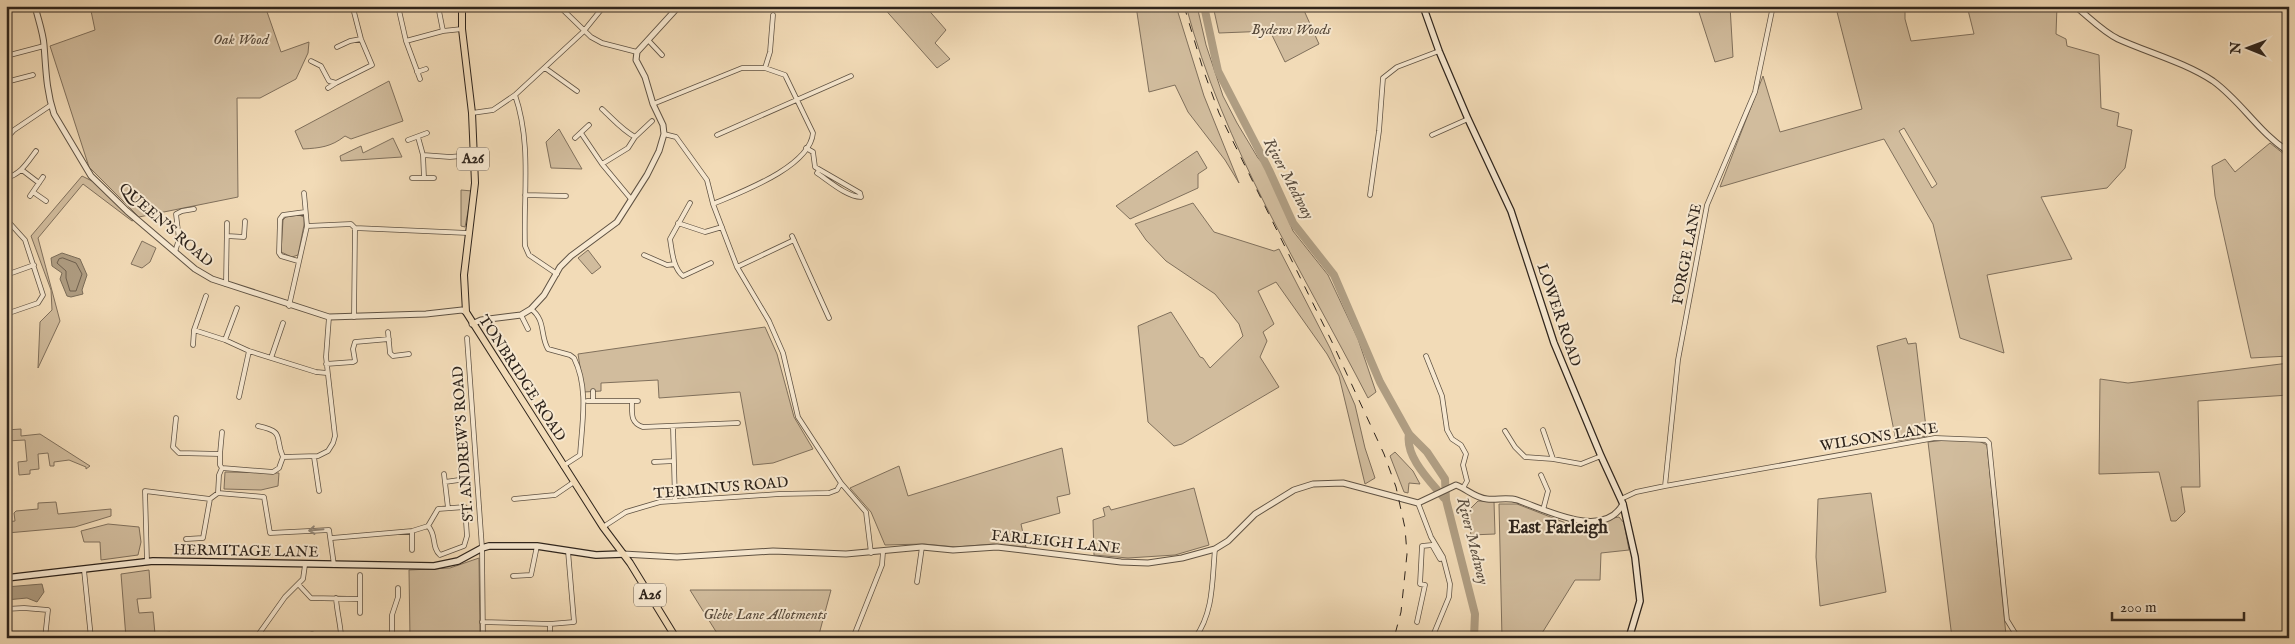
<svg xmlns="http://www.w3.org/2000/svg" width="2295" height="644" viewBox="0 0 2295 644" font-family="'IM FELL English',serif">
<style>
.green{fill:#d1bc9d;stroke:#80705c;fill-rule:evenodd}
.water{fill:#af9d82;stroke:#7b6d59}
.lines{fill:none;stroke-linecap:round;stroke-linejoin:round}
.shore{stroke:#6e604f;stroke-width:1}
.river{stroke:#af9d82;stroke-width:8}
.minor-casing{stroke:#5f5243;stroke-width:5.5}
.tertiary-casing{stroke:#5f5243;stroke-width:7}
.secondary-casing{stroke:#2e241c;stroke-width:8}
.primary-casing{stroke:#2e241c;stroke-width:8}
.minor{stroke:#f7e8d0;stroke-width:4}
.tertiary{stroke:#f7e8d0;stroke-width:5}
.secondary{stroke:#f7e8d0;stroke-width:5.5}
.primary{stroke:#f2dbb7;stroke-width:6}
.rail{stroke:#2e241c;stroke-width:1;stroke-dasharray:9 9;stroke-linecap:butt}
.oneway{stroke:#928676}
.labels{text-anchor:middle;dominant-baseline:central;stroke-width:4;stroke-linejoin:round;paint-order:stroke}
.shield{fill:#f7e8d0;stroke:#6a5f52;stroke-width:1}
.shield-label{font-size:14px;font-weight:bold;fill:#2e241c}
.park-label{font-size:15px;font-style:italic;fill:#574a3c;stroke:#f7e8d0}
.street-label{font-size:15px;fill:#2e241c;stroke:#f7e8d0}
.water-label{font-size:16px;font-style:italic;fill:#5b4e40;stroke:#f7e8d0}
.quarter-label{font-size:18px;font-weight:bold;fill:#2e241c;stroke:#f7e8d0}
</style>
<rect width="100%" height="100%" fill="#f2dbb7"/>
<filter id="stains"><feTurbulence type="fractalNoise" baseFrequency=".004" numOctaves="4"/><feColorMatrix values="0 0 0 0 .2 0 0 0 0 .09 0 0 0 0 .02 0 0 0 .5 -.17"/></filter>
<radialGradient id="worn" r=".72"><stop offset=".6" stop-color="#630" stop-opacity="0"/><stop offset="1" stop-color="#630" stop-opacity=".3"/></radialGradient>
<path class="green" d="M90,6h175l16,46 28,-10 -1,11 -12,26 -36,19h-23l1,99 -99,20 -50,-50 -39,-121 45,-16z
M882,6h43l21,24 -11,13 15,16 -13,9z
M1136,6h40l28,90 35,87 -14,-23 -37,-48 -13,-27 -26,7z
M1186,6h11l9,39 17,51 14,27 21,35 8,9 27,64 35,44 30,64 18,53 -8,6c-66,-128 -145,-252 -182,-392z
M1213,6h89l17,38 -34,18 -15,-31 -51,2z
M1697,6h33l3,51 -18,5z
M1845,6h60v13l6,22 63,-7 -7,-28h90l-1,28 10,5 1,7 32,9 2,53 18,5 -2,13 15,4 -7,38 -18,20 -66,9 31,62 -85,16 17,78 -44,-15 -27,-114 -49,-85 -164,48 43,-111 17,56 82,-23 -26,-101zM1904,128l33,56 -5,4 -33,-57z
M389,81l14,40 -52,18 -6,-3c-14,11 -25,12 -42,13l-8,-18z
M559,129l23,40 -31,-1 -5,-26z
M393,138l9,19 -61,4 -1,-5 21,-10 2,7z
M2270,143l19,15v198l-38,2 -36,-162 -3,-30 13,-7 10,13z
M1197,151l10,17 -9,6v14l-68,31 -14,-13z
M82,176l12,6 40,38 -2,1 -49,-37 -45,54 22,83 -22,47 2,-46 12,-12 -1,-20 -20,-54z
M461,190l11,1 -7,36 -4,-1z
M1193,203l21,29 60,19 5,-2 51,99 25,57 10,43 10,30 -10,6 -26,-108 -12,-22 -51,-72 -18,9 16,33 -11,8 4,9 -7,16 19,30 -97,57 -8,2 -26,-24 -10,-96 33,-14 29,45 3,1 7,10 33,-32 -4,-12 -24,-30 -49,-33 -20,-21 -11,-16z
M299,215l5,2v8l-6,30 -6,2 -11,-5 2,-32 3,-3z
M142,241l14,7 -6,14 -8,6 -11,-4z
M588,250l13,17 -9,7 -14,-16z
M765,327l12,27 17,63 19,32 -40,14 -20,2 -13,-73 -81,6 -1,-18 -57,3v8l-17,1 -6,-38z
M1906,338l2,6 8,-1 11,93 -31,5 -19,-95z
M2289,363v32l-91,6 2,86h-19l4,25 -9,9h-5l-12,-49 -60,2 1,-95 28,4z
M21,429v7l19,-2 50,32 -4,3v-2l-17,-7 -15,2v4h-4l-2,-13 -10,1 1,15 -9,1v4l-11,1 -1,-13 9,-1 -2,-21 -19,1v-11z
M1946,440l33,1 8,4 19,190 3,3h-57l-24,-196z
M1062,448l8,46 -13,3 3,16 -39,11 5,23 -33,-3 -37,3 -32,-3 -39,1 -14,-33 -21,-24 49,-22 9,30z
M1395,452l18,19 7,13 -11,-1 -1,10 -4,-1 -14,-36z
M225,472l54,1 -1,13 -17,4 -37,-1z
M1194,488l15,57 -34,10 -47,3 -34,-3 -1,-35 12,-4 -2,-8 6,-2 2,4z
M1871,493l15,99 -66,14 -4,-49 2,-58z
M1478,501h16l1,33 -24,1 -4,-23z
M56,502l2,12 53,-5v7l-36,11 -68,6v-11l8,-1 -1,-8 2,-2 22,-2v-6z
M1499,504h18l54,21 48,-8 5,6 5,27 -28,3 -1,27h-25l-36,58h-37z
M108,524l31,3 2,15 -3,13 -37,5 -1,-18h-16l-3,-11z
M479,558l1,80h-70l-1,-68 41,-2z
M149,570l2,28 -14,1 2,14 14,-1 2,22 15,-2v6h-44l-5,-64z
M690,590h141l-13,48h-98z"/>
<path class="water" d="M62,253l18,6 7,16 -5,15 1,4 -12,3 -4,-1 -7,-17 2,-6 -10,-7 -1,-8z
M42,584l2,8 -7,10 -10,-4 -21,2v-13z"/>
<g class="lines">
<path class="shore" d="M63,258l13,5 6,11 -6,17h-6l-4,-13v-7l-9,-8 2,-4z"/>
<path class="river" d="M1204,6l14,65 51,99 24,53 41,52 46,107 29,52 18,18 18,27 1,21 29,114 -1,24
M1409,434c-4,23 21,47 35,64"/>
<g class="minor-casing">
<path id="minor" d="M398,6l8,35 14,38
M438,6l5,25
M559,6l32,31 11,6 35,9
M648,40l14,15
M406,41l37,-10 19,-2
M337,47l13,-6 11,-2
M6,56l38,-10
M311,61l10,5 8,15 7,2 36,-18 -11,-26 -7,-27
M545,68l32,23
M765,68l5,-16 3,-37
M417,72l9,-3
M6,82l27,-7
M328,88l8,-5
M515,95c17,49 8,101 10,151l4,9 28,19
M653,104l89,-36h23l20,7 28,58c-3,34 -72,59 -100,71
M602,109c11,10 20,21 33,28
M472,113l21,-3 22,-15 68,-63 21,-26
M581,133l21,31 29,35
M664,134l12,3 31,43 6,24 24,63 32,54 14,32 15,64 43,66 25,29 5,41
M717,135l134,-59
M1432,135l36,-16
M418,137l5,18 1,23
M575,138l14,-13
M6,139l8,-9 37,-25
M408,140l19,-7
M806,148l7,4 2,15 45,26 1,4c-14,0 -32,-16 -44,-24l2,-3
M423,155l27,2 23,-2
M602,164l26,-16 7,-11 17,-16
M22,170l17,13
M6,178c15,-4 21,-15 30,-27
M412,178h22
M33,192l13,9
M525,195l41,1
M1370,195l9,-64 4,-53 14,-11 42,-16
M30,196l13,-19
M690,203l-20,36c2,12 3,29 13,37l28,-13
M6,219l19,21 18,55 -5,8 -32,11
M678,223l27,9 17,-5
M307,226l44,-2 4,4 113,5
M227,236l17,1 1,-16
M792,236l37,82
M175,252l4,-13 -3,-25 6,-3 12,-2
M644,255l23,10 8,-1
M298,261l-17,-5 -2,-3 1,-34 3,-4 22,-3
M737,267l57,-27
M6,275l28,-10
M226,284l1,-61
M289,306l18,-80 -3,-33
M531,309c15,11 9,27 17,40l22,6 4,3c15,30 8,65 6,97l-17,11
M521,315l7,14
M354,317l1,-89
M194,330l31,10 24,11 67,21 11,1
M388,332l2,21 3,3 16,-2
M467,338l15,210 1,90
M225,340l12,-32
M193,345l1,-15 12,-34
M1426,356l16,40 5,34 5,9 9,6 5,9 -3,11 4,16 -4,7
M271,358l12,-35
M326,364l27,-2 2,-1 -2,-12 2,-7 34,-3
M593,391v10
M239,397l10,-46
M587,401h51
M632,401c0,12 -2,22 11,26l95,-4
M176,418l-3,29 6,6 41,1v11l2,3
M258,426c28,6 16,11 25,31
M673,427l2,74
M1543,430l10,29 28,5 20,-8
M1505,431l10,16 10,10 28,2
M220,454l2,-22
M314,457l5,34
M654,462l20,-1
M222,468l51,4 6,-4 4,-11 35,-1 10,-5 5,-8 2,-7 -9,-79 3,-40
M444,474l4,34
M1541,475l7,16 -5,19
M445,482l14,-2
M1665,486l13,-126 29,-155 48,-113 18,-86
M218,493l1,-18 3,-7
M514,499l41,-4 19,-13
M1621,499l15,-7 29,-6 270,-48 51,2 3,3 18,177 11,18
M1418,503l13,34 12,20 7,27 -1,13 -17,41
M603,527l23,-15 34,-10 119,-8 50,-1 8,-3 4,-7
M412,531v19
M332,538l80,-7 16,-5 10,-17 27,-2 2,29 -3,10 -24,9c-9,-8 -3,-20 -12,-29
M186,539l17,-1 7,-39
M147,562l-2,-71 65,8 8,-6 46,4 6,36 59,-3 5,35
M84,570l7,68
M360,575v38
M513,576l18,-1 6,-29
M917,582l5,-35
M298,584l13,14 49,1
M336,598c1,14 4,24 5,37h3
M6,609l18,-1 24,2 -3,28
M482,622l68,2 24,-2 -6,-71
M1417,622l8,-37 -5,-1 2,-38 10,-1 8,14 3,-2
M312,634v4
M256,638l29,-41 18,-18 2,-14
M392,638v-23l6,-18v-9
M550,638v-14
M853,638l29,-73 1,-13
M1195,638c19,-26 17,-58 20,-89"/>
</g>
<g class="tertiary-casing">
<path id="tertiary" d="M35,6c3,13 8,26 9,39 2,24 2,45 10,69l37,62 36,35 68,58 17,10 117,38 97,-3 36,-4 4,2
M2075,6c14,11 27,25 43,33 31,14 66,23 95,42 28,20 46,52 76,71
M472,324l9,-4 40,-5 10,-6 13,-14 16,-28 11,-11 46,-34 30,-47 12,-24 5,-17 -1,-9 -10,-21 -8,-27 -9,-17 1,-8 42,-46
M623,554l54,3 96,-6 73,3 76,-7 31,3 44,-3 124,15 27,1 34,-5 33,-9 13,-8 27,-27 39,-24 19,-6 30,-1 75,20 38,-18c11,4 19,13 31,14 10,1 21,-2 30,1 28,9 86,41 106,4"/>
</g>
<g class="secondary-casing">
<path id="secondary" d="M1423,6l16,45 29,68 43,92 43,132 47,113 22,48 12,53 5,44 -11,37
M6,578l147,-17 281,5 24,-5 24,-13 7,-2h48l59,9 27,-1"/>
</g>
<g class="primary-casing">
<path id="primary" d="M462,6v23l10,84 3,70 -11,92 2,37 137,215 27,36 46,75"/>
</g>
<use href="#minor" class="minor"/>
<use href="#tertiary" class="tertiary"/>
<use href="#secondary" class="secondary"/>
<use href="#primary" class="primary"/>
<path class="rail" d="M1184,6l19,63 16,44 113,229 52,112 12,33 9,41 2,26 -6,58 -7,26"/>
</g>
<defs><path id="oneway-shaft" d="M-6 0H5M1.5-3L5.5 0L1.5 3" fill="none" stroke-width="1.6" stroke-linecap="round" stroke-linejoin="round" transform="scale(1.25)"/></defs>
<use class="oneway" href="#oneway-shaft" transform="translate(316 530) rotate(175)"/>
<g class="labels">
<g class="shield">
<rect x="457" y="147.5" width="32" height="23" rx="4"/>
<rect x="634" y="583.5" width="32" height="23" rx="4"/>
</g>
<g class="shield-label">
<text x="473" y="159">A26</text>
<text x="650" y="595">A26</text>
</g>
<g class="park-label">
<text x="1291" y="29">Bydews Woods</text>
<text x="241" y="39">Oak Wood</text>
<text x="765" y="614">Glebe Lane Allotments</text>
</g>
<g class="street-label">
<text transform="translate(166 225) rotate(41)">QUEEN'S ROAD</text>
<text transform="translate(1687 254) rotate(-79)">FORGE LANE</text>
<text transform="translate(1559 315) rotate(71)">LOWER ROAD</text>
<text transform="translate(522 378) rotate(57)">TONBRIDGE ROAD</text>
<text transform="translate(1879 437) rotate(-9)">WILSONS LANE</text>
<text transform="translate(463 444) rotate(-94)">ST. ANDREW'S ROAD</text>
<text transform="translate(721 488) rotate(-5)">TERMINUS ROAD</text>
<text transform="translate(1056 542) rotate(6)">FARLEIGH LANE</text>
<text transform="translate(246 551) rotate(1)">HERMITAGE LANE</text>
</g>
<g class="water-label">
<text transform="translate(1288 179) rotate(62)">River Medway</text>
<text transform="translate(1472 541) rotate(76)">River Medway</text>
</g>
<g class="quarter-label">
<text x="1558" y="528">East Farleigh</text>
</g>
</g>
<rect width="2295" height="644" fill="none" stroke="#f2dbb7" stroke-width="25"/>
<rect x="8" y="8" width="2280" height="629" fill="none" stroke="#2e241c" stroke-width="2.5"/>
<rect x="12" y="12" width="2270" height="619" fill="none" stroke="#2e241c"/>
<g transform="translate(2248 48) rotate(271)" stroke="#f7e8d0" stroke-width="4" paint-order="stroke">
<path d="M0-4L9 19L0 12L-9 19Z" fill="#2e241c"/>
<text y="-8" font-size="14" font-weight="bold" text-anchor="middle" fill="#2e241c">N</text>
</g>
<path d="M2112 612v8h132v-8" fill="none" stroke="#2e241c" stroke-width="2.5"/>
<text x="2120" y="612" font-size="15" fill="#2e241c" stroke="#f7e8d0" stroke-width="4" paint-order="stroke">200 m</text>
<rect width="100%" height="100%" filter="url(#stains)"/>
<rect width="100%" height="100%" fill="url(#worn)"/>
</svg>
